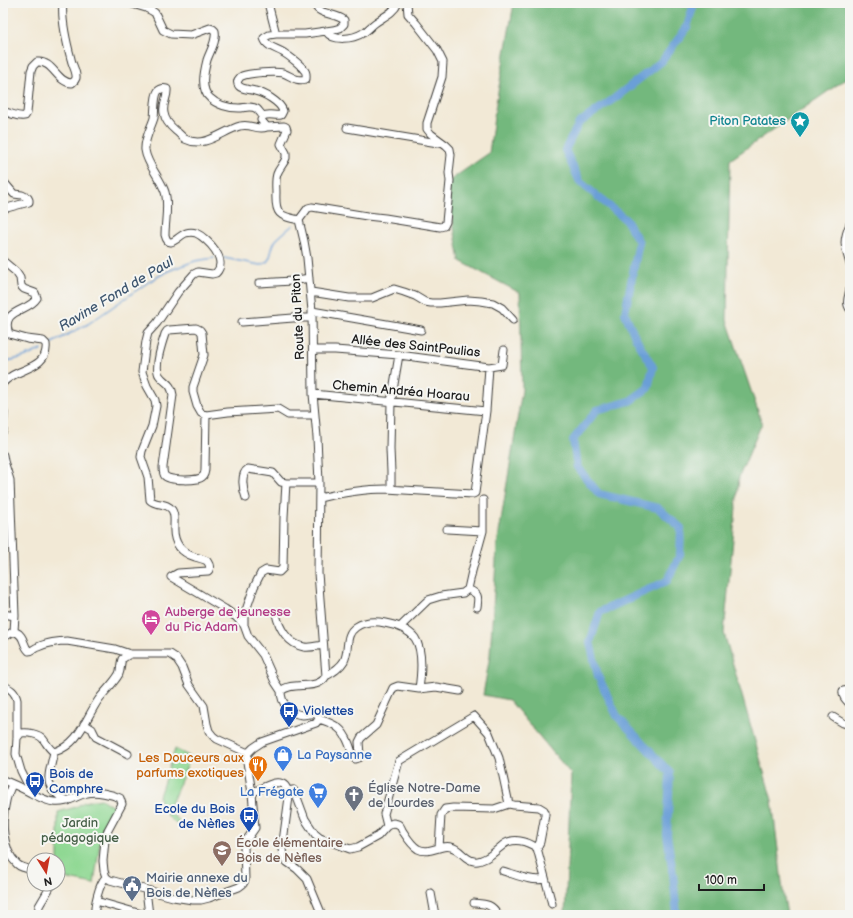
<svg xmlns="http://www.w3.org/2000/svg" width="853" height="918" viewBox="0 0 853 918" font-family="'Balsamiq Sans',sans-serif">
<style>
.green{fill:#8fd893;stroke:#567a58}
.forest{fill:#73b87d;stroke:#486a4c}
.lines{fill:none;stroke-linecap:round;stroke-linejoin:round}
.stream{stroke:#6a9fd7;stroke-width:1.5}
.river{stroke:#6a9fd7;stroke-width:8}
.minor-casing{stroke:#3c3b38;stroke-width:9}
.minor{stroke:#fff;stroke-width:7}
.labels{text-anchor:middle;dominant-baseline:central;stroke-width:4;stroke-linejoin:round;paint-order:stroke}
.culture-label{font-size:13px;fill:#0d838f;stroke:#f6f6f2;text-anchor:end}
.street-label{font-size:13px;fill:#1c1c1c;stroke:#f6f6f2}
.hotel-label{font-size:13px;fill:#b23c85;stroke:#f6f6f2;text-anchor:start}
.transit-label{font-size:13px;fill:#164399;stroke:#f6f6f2;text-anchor:start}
.shop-label{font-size:13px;fill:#366cbe;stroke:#f6f6f2;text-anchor:start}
.food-label{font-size:13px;fill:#c56008;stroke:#f6f6f2;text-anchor:end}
.worship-label{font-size:13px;fill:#5b616d;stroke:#f6f6f2;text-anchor:start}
.park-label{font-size:13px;fill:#445e46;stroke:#f6f6f2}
.education-label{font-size:13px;fill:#785e54;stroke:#f6f6f2;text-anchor:start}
.service-label{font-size:13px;fill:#4e5e75;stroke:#f6f6f2;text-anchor:start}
.water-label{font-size:14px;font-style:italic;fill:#3f5770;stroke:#f6f6f2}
</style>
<rect width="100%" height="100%" fill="#f6f6f2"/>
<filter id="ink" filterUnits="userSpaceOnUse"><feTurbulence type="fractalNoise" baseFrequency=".025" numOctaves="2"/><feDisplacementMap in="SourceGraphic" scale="8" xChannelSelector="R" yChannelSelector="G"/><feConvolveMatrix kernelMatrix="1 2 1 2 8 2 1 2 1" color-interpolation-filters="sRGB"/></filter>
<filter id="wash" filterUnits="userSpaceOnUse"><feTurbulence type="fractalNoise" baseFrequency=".012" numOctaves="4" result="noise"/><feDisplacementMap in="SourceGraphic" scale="16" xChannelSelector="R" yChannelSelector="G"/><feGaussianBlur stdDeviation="0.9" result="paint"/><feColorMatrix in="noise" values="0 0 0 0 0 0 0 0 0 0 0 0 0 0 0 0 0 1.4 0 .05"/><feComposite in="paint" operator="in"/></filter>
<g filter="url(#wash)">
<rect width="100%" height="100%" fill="#f2e9d6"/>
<path class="green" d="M175,749l16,8 -23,54 12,10 -3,4 -16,-16 -2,-13z
M101,799l14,9 -9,18 -6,16 -6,42 -36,-7v-65l18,-5 8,-5z"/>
<path class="forest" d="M514,3h336v67l-3,8 -117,82 -3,160 35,103 -23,54 -15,156 48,167 11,91 4,24h-222l6,-141 -62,-74 -26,-5 7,-40 7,-110 25,-155 -2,-97 -60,-32 -14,-78 43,-30 7,-50z"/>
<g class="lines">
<path class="stream" d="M224,258l36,7c14,-3 9,-16 16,-25 5,-5 11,-10 17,-15
M52,343l36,-19 62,-43 18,-10 27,-10 19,-3
M3,361c14,-1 26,-5 39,-12"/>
<path class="river" d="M677,915l-4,-41 -6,-39 3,-62 -53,-57 -19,-40 -8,-34 10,-30 67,-31 13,-26 1,-27 -23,-20 -59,-14 -22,-27 -4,-27 24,-30 33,-9 18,-13 5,-21 -18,-30 -10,-24 14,-71 -13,-22 -46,-38 -15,-32 14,-27 36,-25 47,-37 25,-34 6,-20 -1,-4"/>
</g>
</g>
<g filter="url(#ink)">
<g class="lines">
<g class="minor-casing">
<path id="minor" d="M129,3l17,5 6,3 3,2 8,17 8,4 20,1 19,-7 3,1 2,2c2,10 -5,20 -8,29 -3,12 -7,29 3,38 7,7 19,10 29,10 6,0 12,-3 18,1 2,2 4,5 6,7
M268,3l8,31
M326,31c7,11 27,8 37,2 4,-2 8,-7 12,-10 8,-6 19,-10 23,-20
M3,112c7,0 15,6 22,4l2,-3 4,-42 2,-5 4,-4c16,-2 20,21 35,21 2,-2 3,-2 4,-5 1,-6 -4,-13 -5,-19 -4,-15 -10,-40 -8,-56
M347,128l91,15 4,-1
M3,181l11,13 8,1 6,3 1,2v2l-26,7
M299,220c-20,-4 -24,-6 -23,-27 0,-6 -1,-13 1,-19 2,-6 7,-10 9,-16v-5l-5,-9 6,-14 -1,-3 -2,-1 -17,1 -6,-7 2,-4c6,-3 11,0 18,-1l2,-4c-3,-9 -19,-18 -28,-20 -5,-2 -12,-1 -16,-5 -2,-2 -2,-3 -1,-6 2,-2 1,-3 4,-4 7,-3 34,-5 41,-3 9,3 12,9 23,6 0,-3 1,-7 -2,-9 -3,-5 -15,-14 -20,-17 -7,-5 -17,-5 -20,-15l5,-3 7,-1h29l28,-4 7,-2 4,-4v-4c-9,-7 -25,-5 -29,-15l1,-2
M299,220l9,-12 4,-1 55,9 18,2 55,9 4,-1 2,-4 4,-41 -1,-8 2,-18 -1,-6 -4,-4 -15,-11 -4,-5v-6l15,-46 1,-15 -6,-12 -21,-27 -8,-9 -1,-11
M850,224c-8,18 -5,23 0,40
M3,261l13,11 4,6 1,8 3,3 11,4 2,5c-9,15 -37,10 -28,36l18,5 16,2 3,3c3,26 -32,24 -43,39
M259,283l33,-2 17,-3
M850,289c-1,7 -5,14 0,20
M311,292l38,6h23l22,-9 10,3 11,4 10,6 6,1h9l28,-3 13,1 12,2 9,5 11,12
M312,311l109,19
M242,322l51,-4h19
M313,350h22l64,5 90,12 13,-2 2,-15
M313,394l173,17
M3,407l1,6 -1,18
M206,415l-1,53c0,3 0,7 -3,9 -4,4 -33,4 -37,-1 -2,-2 -2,-6 -2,-9l10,-72c-2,-13 -8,-11 -14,-20 -5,-8 3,-32 6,-41l2,-3 2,-1 27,-2 4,2 2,3 2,22 -11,32v5l4,14 4,7 5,2 22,-3 50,-3 10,6h27
M3,455l1,6 6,19 2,54 3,82 -1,15
M391,489v-17l-1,-23 1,-47 8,-47
M246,498c-3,-8 -6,-24 2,-29l25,4 8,9 5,1h33
M319,498c22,-5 44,-9 67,-9l87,5 2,-1 11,-82 3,-44
M447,529l36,2
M171,577l7,-4 30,-2 1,-1c2,-4 0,-6 -2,-9 -4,-2 -8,-3 -12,-4 -16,-5 -22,-16 -21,-31 0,-6 1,-11 -2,-16 -5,-8 -16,-4 -22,-10l-2,-23 -7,-20 1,-6 10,-25 4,-20 -1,-6 -8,-14 -5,-14 4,-31 2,-8 9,-10 21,-31 16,-18 4,-2 14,2 4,-1c13,-13 -9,-35 -20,-40 -3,-1 -7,-1 -10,0 -7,2 -17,18 -21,2 0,-14 4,-30 0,-43 -5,-15 -18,-27 -20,-42 -1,-11 6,-22 9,-32 1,-7 0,-22 4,-27 3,-3 6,-3 9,-2 1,9 -5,14 -3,24 1,8 6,13 12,18 3,2 6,6 9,8 20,10 37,-8 55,-13 12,-3 16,5 27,1
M171,577l54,32 11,8 8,8
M468,589c10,5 11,6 9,18
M3,614l12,2
M276,614c3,14 12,30 28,33 6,1 13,-1 19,-2
M400,627l28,-27 13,-4 22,-3 5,-4 4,-18 11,-40v-31
M14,631c12,5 8,14 15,20 4,0 5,-3 9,-4 8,-4 21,-6 29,-6l48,8 15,5 -8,5c-2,5 -1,11 -3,15 -5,9 -14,17 -20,25 -14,20 -19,45 -45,53 -5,-3 -7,-8 -11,-13 -4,-5 -15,-7 -22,-6l-4,5
M3,638l11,-7
M130,654h40l6,4 6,9 7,18 15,21 3,18 2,7 4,5 4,3 31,14
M326,676c7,-4 14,-8 18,-15 6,-12 0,-26 12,-34 9,-6 19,-6 29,-4 11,2 23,6 30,15 8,12 6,37 4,51
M3,685c7,4 12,6 14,15v38l-1,16 5,17 11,22
M850,690l-7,1c-1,6 3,9 7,13
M281,691l-6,-9 -12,-27 -15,-19 -4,-11v-9l10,-29 7,-14 5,-3 13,2 4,-4 1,-51 2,-34
M833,717l10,6 7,2
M319,719c16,5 24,9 30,25 2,5 3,10 6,15l4,-1 1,-3 -1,-13 2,-4 15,-13 17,-37 5,-2 21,3 17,-2 24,4
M84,724l8,5 4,8 32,17
M54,752c-5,24 -13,36 14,49
M3,780c10,4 19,8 28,13 8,4 15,8 23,9 13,2 21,-6 33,-9 10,-2 24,1 33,5l2,6 -14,26 -3,10 -2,21 1,10 2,6 4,3 63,17 20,3h8l8,-2 30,-11 4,-3 2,-4 -1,-34 1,-4 10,-14 -3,-35 -5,-31 1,-9 5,-5 9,-6 54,-19 3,-4 -1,-3 -2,-2c-5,-1 -9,1 -13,1 -14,-1 -22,-12 -22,-24 12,-11 36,1 45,-15l-8,-103 1,-90 -2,-46 -4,-43 -1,-83 -5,-53 -3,-17 -5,-21
M12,784c-2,6 -5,11 -6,17 -5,19 -4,49 11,63 4,4 11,5 17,6
M288,791l5,-1 2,2 10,27 10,15 5,4 30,11 8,-2 20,-11 9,-10 6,-3c1,0 6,1 6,2 2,1 2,3 3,5 4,6 9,15 16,19 12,6 22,-5 33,-2 10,2 13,13 23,14 4,1 8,-1 12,-3 6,-3 11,-8 17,-13 10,-8 24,-4 34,3l15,56
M252,793c14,-7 34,-21 37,4l-7,52 1,7 4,6 10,7 10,10 15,36
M387,826l-3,-12 15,-53 75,-45 15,17 10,25 10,46
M439,848l2,-33 4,-6 8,-1 41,1 15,-5 5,1 25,2 5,3 1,2v3l-5,27 -3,6
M503,871c14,4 28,11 42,8
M146,890l3,25
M431,893l4,22
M96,901l49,14
M474,903c12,1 18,1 24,12
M38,915l1,-9 13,-22
M95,915c-1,-10 4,-31 11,-38"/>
</g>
<use href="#minor" class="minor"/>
</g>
</g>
<defs>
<g id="sight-pin" transform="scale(1)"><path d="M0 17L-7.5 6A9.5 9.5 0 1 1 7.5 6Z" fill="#0f9aa8" stroke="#f6f6f2"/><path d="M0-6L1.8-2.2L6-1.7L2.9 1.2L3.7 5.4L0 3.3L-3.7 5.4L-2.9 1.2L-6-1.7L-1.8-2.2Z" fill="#fff"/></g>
<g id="hotel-pin" transform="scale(1)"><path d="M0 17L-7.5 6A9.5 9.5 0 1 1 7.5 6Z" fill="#d1479c" stroke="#f6f6f2"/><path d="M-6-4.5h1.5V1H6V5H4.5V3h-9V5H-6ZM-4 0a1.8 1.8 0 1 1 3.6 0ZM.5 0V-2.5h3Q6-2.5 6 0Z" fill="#fff"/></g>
<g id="bus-pin" transform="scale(1)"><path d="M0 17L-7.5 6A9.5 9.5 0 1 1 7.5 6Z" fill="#1a4fb4" stroke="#f6f6f2"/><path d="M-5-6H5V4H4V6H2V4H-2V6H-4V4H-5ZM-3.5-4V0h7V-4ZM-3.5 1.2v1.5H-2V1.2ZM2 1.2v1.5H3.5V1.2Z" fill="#fff"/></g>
<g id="shop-pin" transform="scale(1)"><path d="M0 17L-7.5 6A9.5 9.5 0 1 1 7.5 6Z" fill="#3f7fe0" stroke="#f6f6f2"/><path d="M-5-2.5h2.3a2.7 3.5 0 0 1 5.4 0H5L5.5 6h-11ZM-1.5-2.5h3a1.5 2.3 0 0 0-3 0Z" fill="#fff"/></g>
<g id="restaurant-pin" transform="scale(1)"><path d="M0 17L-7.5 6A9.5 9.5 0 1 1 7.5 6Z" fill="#e8710a" stroke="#f6f6f2"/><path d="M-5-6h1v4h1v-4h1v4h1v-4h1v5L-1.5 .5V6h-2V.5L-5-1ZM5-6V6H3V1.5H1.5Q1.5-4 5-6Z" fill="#fff"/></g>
<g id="supermarket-pin" transform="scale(1)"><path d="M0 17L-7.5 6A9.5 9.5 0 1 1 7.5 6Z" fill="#3f7fe0" stroke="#f6f6f2"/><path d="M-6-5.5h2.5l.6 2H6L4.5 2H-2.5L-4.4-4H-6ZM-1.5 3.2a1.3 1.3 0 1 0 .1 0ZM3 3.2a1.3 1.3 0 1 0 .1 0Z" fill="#fff"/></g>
<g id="church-pin" transform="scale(1)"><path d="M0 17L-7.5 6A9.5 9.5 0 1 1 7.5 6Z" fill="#6b7280" stroke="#f6f6f2"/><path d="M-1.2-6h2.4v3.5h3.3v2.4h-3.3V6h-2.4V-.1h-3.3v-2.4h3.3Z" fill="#fff"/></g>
<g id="school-pin" transform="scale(1)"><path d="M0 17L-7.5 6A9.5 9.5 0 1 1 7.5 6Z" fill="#8d6e63" stroke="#f6f6f2"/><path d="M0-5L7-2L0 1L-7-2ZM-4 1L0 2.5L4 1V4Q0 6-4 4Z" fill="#fff"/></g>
<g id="civic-pin" transform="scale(1)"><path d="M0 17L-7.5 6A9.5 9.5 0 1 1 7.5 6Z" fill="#5c6f8a" stroke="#f6f6f2"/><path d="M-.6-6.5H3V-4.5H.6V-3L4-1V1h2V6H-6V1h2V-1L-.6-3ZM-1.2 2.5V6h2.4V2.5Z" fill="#fff"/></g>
</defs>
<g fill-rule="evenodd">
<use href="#sight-pin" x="800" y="121"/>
<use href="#hotel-pin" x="151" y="619"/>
<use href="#bus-pin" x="289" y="711"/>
<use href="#shop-pin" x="283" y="755"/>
<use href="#restaurant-pin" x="258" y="765"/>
<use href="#bus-pin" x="35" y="781"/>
<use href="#supermarket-pin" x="318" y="792"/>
<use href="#church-pin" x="354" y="795"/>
<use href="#bus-pin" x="249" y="816"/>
<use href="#school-pin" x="222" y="850"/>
<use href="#civic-pin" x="132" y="885"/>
</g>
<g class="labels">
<g class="culture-label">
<text x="786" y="121">Piton Patates</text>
</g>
<g class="street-label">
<text transform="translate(298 317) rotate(-93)">Route du Piton</text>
<text transform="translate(416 346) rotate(6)">Allée des SaintPaulias</text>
<text transform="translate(401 391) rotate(5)">Chemin Andréa Hoarau</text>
</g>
<g class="hotel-label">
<text x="165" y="612">Auberge de jeunesse<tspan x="165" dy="15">du Pic Adam</tspan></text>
</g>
<g class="transit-label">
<text x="303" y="711">Violettes</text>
<text x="49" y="774">Bois de<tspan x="49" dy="15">Camphre</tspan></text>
<text x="235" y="809" text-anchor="end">Ecole du Bois<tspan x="235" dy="15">de Nèfles</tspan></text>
</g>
<g class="shop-label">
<text x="297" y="755">La Paysanne</text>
<text x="304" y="792" text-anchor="end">La Frégate</text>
</g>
<g class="food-label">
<text x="244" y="758">Les Douceurs aux<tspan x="244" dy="15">parfums exotiques</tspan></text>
</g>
<g class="worship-label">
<text x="368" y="788">Église Notre-Dame<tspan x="368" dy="15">de Lourdes</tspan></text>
</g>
<g class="park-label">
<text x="80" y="823">Jardin<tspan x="80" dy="15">pédagogique</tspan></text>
</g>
<g class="education-label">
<text x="236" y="843">École élémentaire<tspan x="236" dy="15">Bois de Nèfles</tspan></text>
</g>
<g class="service-label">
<text x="146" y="878">Mairie annexe du<tspan x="146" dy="15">Bois de Nèfles</tspan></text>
</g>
<g class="water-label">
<text transform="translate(116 294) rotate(-31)">Ravine Fond de Paul</text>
</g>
</g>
<rect width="853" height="918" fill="none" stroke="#f6f6f2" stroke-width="16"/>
<g transform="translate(46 872) rotate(169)"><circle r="19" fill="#f6f6f2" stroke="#9f9f9c"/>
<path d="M0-3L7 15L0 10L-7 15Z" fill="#c8321e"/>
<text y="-6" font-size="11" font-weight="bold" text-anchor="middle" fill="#1c1c1c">N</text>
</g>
<path d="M699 884v6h65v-6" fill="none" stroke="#1c1c1c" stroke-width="2"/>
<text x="705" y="884" font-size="12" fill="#1c1c1c" stroke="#f6f6f2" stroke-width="3" paint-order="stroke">100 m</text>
</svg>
